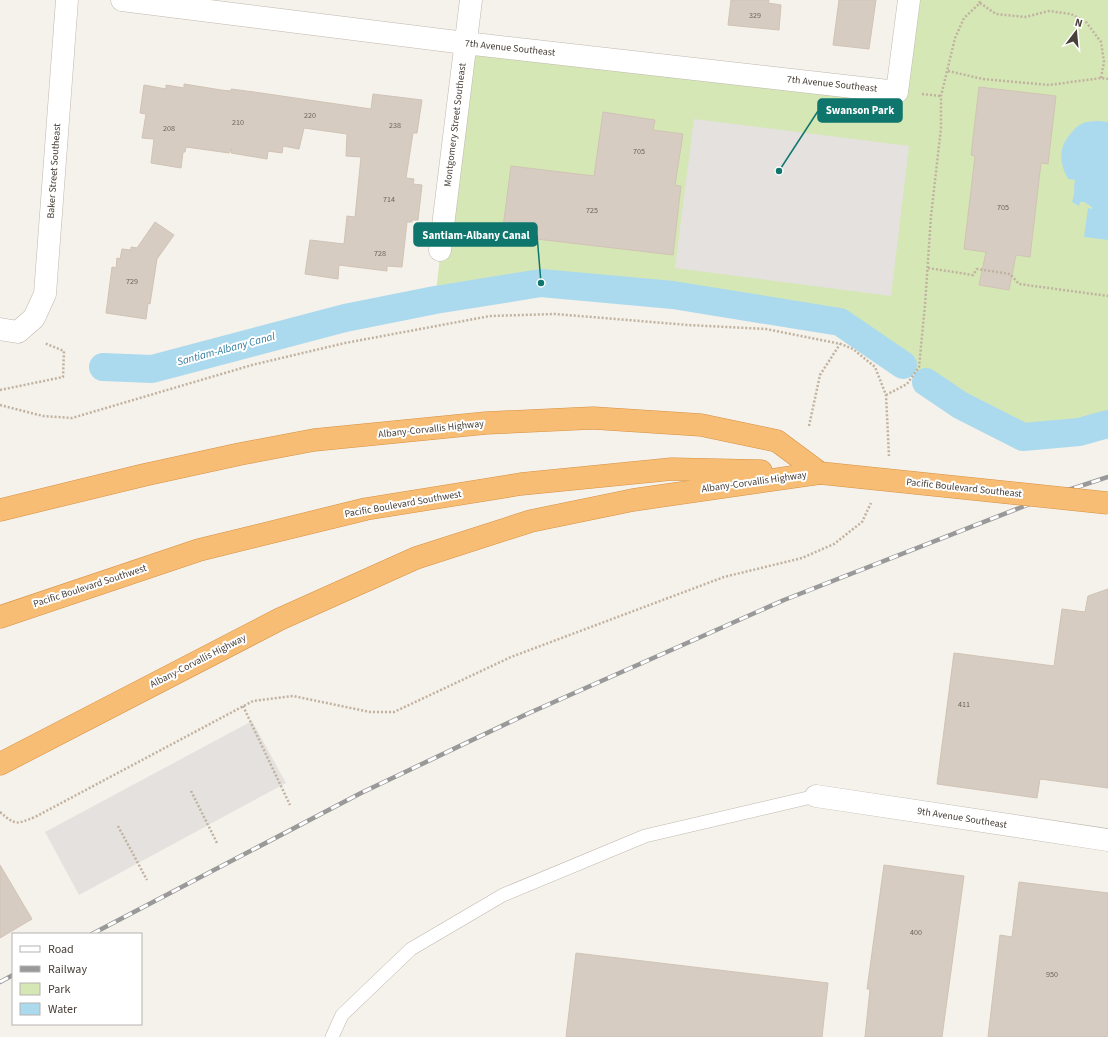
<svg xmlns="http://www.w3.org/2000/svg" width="1108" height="1037" viewBox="0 0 1108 1037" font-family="'Source Sans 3',sans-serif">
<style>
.green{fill:#d6e7b6}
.parking{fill:#e4e1df}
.water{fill:#abdaee}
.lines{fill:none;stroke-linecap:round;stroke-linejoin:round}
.canal{stroke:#abdaee;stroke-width:28}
.building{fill:#d6ccc1;stroke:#d1c3b5}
.lane-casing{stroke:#c0b8ae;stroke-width:14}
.street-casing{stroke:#c0b8ae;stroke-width:23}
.highway-casing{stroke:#d79143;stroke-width:23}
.path{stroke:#c1b2a0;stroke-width:2.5;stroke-dasharray:2 2;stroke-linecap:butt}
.lane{stroke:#fff;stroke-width:13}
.street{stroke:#fff;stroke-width:22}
.highway{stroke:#f7bd74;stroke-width:22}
.rail-casing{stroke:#999;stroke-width:4.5}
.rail{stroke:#fff;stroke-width:3;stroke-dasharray:9;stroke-linecap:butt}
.highway-bridge-casing{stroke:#d79143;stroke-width:23;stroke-linecap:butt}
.highway-bridge{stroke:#f7bd74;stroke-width:22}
.labels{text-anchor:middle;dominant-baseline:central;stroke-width:4;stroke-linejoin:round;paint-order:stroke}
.number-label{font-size:8px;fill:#6c645b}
.street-label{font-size:10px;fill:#494139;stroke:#fff}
.water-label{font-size:11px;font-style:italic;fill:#327ea1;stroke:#fff}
.leader{fill:none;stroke:#0f766e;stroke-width:1.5}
.callout-dot{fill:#0f766e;stroke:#fff;stroke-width:1.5}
.callout{fill:#0f766e;stroke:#0f766e;stroke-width:1.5}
.callout-label{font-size:11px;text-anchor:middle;font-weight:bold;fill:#fff}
</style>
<rect width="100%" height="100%" fill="#f5f1eb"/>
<path class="green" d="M909,0h199v424l-29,8 -56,5 -63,-32 -120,-83 -167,-27 -132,-12 -106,17 30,-257 432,49z"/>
<path class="parking" d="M694,119l215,27 -18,150 -216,-28z
M252,721l34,62 -207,112 -34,-63z"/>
<path class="water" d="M1100,121l8,1v118l-24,-3 4,-29 4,1v-2l-8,-5h-4l-1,4 -7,-4c4,-10 1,-12 3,-22l-7,-1c-9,-17 -10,-32 4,-47 4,-5 9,-9 15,-10 4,-1 9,-1 13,-1z"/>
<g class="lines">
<path class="canal" d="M103,367l49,2 193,-51 90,-18 106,-17 132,12 167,27 63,43
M926,382l34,23 63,32 56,-5 29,-8"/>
</g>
<path class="building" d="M731,0h38l-1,3 13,2 -2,25 -51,-5z
M839,0h37l-7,49 -36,-4z
M184,84l37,6 10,1v-2l23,3 117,17 2,-15 49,6 -5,33h-4l-7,45 8,1 -1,5 9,1 -4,35h-6v2h-5l-5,45 -15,-1v5l-48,-6 -1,14 -33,-5 5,-34 34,4 3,-28 8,1 6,-60 -15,-1 1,-22 -43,-6 -5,21 -16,-3 -1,7 -14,-2 -1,8 -36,-6 1,-5 -3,5 -43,-6 -1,5h-2l-2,16 -30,-5 3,-24 -12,-1 4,-24 -6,-1 4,-28 22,4v-4l18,3z
M979,87l77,9 -8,68 -7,-1 -11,94 -14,-2 -7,35 -30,-5 7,-33 -22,-3 11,-93 -4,-1z
M603,112l52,8 -2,10 30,4 -8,51 6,1 -8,69 -171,-20 9,-69 83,10z
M155,222l19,13 -17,24 -7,45 -2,-1 -2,16 -40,-6 6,-46 4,1 1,-10 3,1 2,-10 9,1v-3l6,1z
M1108,589v199l-68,-9 -3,19 -100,-14 17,-131 100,13 8,-57 23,3 3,-16z
M0,865l32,54 -32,19z
M884,865l80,11 -22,161h-77l5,-48h-3z
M1019,882l89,11v144h-120l12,-102 12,2z
M576,953l252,30 -6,54h-256z"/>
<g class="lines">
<g class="lane-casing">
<path id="lane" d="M332,1037l10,-22 69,-66 92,-54 142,-59 171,-40"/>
</g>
<g class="street-casing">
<path id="street" d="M122,0l343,43 432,49 12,-92
M440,250l31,-250
M0,329l18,3 16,-14 11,-24 22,-294
M816,796l292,44"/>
</g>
<g class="highway-casing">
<path id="highway" d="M0,510l144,-35 96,-21 74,-14 172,-17 107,-5 108,7 76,16 43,32
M0,617l199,-67 167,-41 155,-25 151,-15 89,2
M0,764l280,-145 136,-61 115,-37 102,-21 187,-27"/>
</g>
<path class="path" d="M980,3l16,11 29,3 24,-6 22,3 15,8 15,20 3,20 -3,16
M948,71l35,8 66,6 52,-7 7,1
M922,94l19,2
M928,268l45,7 4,-6 33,5 9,10 89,12
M0,390l63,-13 1,-26 -20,-8
M886,395l21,-11 12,-17 6,-62 6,-89 10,-88v-32l14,-58 9,-20 16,-15 -1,-3
M0,405l43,11 29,2 180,-53 93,-22 145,-27 65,-2 133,11 78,4 75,15 12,5 22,18 11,28 3,61
M809,426l11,-51 20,-31
M243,706l47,99
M191,791l26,52
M0,812c16,14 17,12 35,5l218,-116 40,-5 77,16h24l117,-55 213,-80 78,-19 32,-14 28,-22 9,-19
M118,826l29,54"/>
<use href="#lane" class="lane"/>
<use href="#street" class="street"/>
<use href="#highway" class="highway"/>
<g class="rail-casing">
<path id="rail" d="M92,934l269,-141 166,-79 257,-114 266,-104 58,-19
M0,982l13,-7"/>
</g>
<use href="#rail" class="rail"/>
<g class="highway-bridge-casing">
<path id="highway-bridge" d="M820,473l288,30"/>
</g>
<use href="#highway-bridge" class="highway-bridge"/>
</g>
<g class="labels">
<g class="number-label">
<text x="755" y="15">329</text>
<text x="310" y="115">220</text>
<text x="238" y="122">210</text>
<text x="395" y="125">238</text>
<text x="169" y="128">208</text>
<text x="639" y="151">705</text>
<text x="389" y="199">714</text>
<text x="1003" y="207">705</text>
<text x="592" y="210">725</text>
<text x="380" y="253">728</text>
<text x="132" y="281">729</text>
<text x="964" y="704">411</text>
<text x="916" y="932">400</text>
<text x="1052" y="974">950</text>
</g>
<g class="street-label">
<text transform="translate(510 48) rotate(6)">7th Avenue Southeast</text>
<text transform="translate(832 84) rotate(6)">7th Avenue Southeast</text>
<text transform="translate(455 125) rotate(-83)">Montgomery Street Southeast</text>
<text transform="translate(54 171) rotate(-86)">Baker Street Southeast</text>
<text transform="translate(431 429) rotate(-6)">Albany-Corvallis Highway</text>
<text transform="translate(754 482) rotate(-8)">Albany-Corvallis Highway</text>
<text transform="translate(964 488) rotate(6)">Pacific Boulevard Southeast</text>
<text transform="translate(403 504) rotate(-10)">Pacific Boulevard Southwest</text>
<text transform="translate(90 586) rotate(-18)">Pacific Boulevard Southwest</text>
<text transform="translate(198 661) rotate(-27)">Albany-Corvallis Highway</text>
<text transform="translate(962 818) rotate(9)">9th Avenue Southeast</text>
</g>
<g class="water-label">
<text transform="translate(226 349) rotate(-15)">Santiam-Albany Canal</text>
</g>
</g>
<path class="leader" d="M779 171L818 111M541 283L537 235"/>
<g class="callout-dot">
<circle cx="779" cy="171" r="4"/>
<circle cx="541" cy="283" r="4"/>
</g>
<g class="callout">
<rect x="818" y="99" width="84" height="23" rx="4"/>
<rect x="414" y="223" width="123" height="23" rx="4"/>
</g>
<g class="callout-label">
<text x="860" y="114">Swanson Park</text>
<text x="476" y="239">Santiam-Albany Canal</text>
</g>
<rect x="12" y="933" width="130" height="92" fill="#ffffff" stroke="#b6b3b0"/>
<rect x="20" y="946" width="20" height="6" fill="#ffffff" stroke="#b6b3b0"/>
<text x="48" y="953" font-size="12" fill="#494139">Road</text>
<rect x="20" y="966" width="20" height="6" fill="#999999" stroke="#b6b3b0"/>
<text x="48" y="973" font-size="12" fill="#494139">Railway</text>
<rect x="20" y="983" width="20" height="12" fill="#d6e7b6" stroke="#b6b3b0"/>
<text x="48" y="993" font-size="12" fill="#494139">Park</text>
<rect x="20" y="1003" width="20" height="12" fill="#abdaee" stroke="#b6b3b0"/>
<text x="48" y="1013" font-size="12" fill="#494139">Water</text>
<g transform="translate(1076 32) rotate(16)" stroke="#ffffff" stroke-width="3" paint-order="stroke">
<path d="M0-3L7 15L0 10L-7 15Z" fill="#494139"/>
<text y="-6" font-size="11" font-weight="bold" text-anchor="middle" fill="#494139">N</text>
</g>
</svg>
